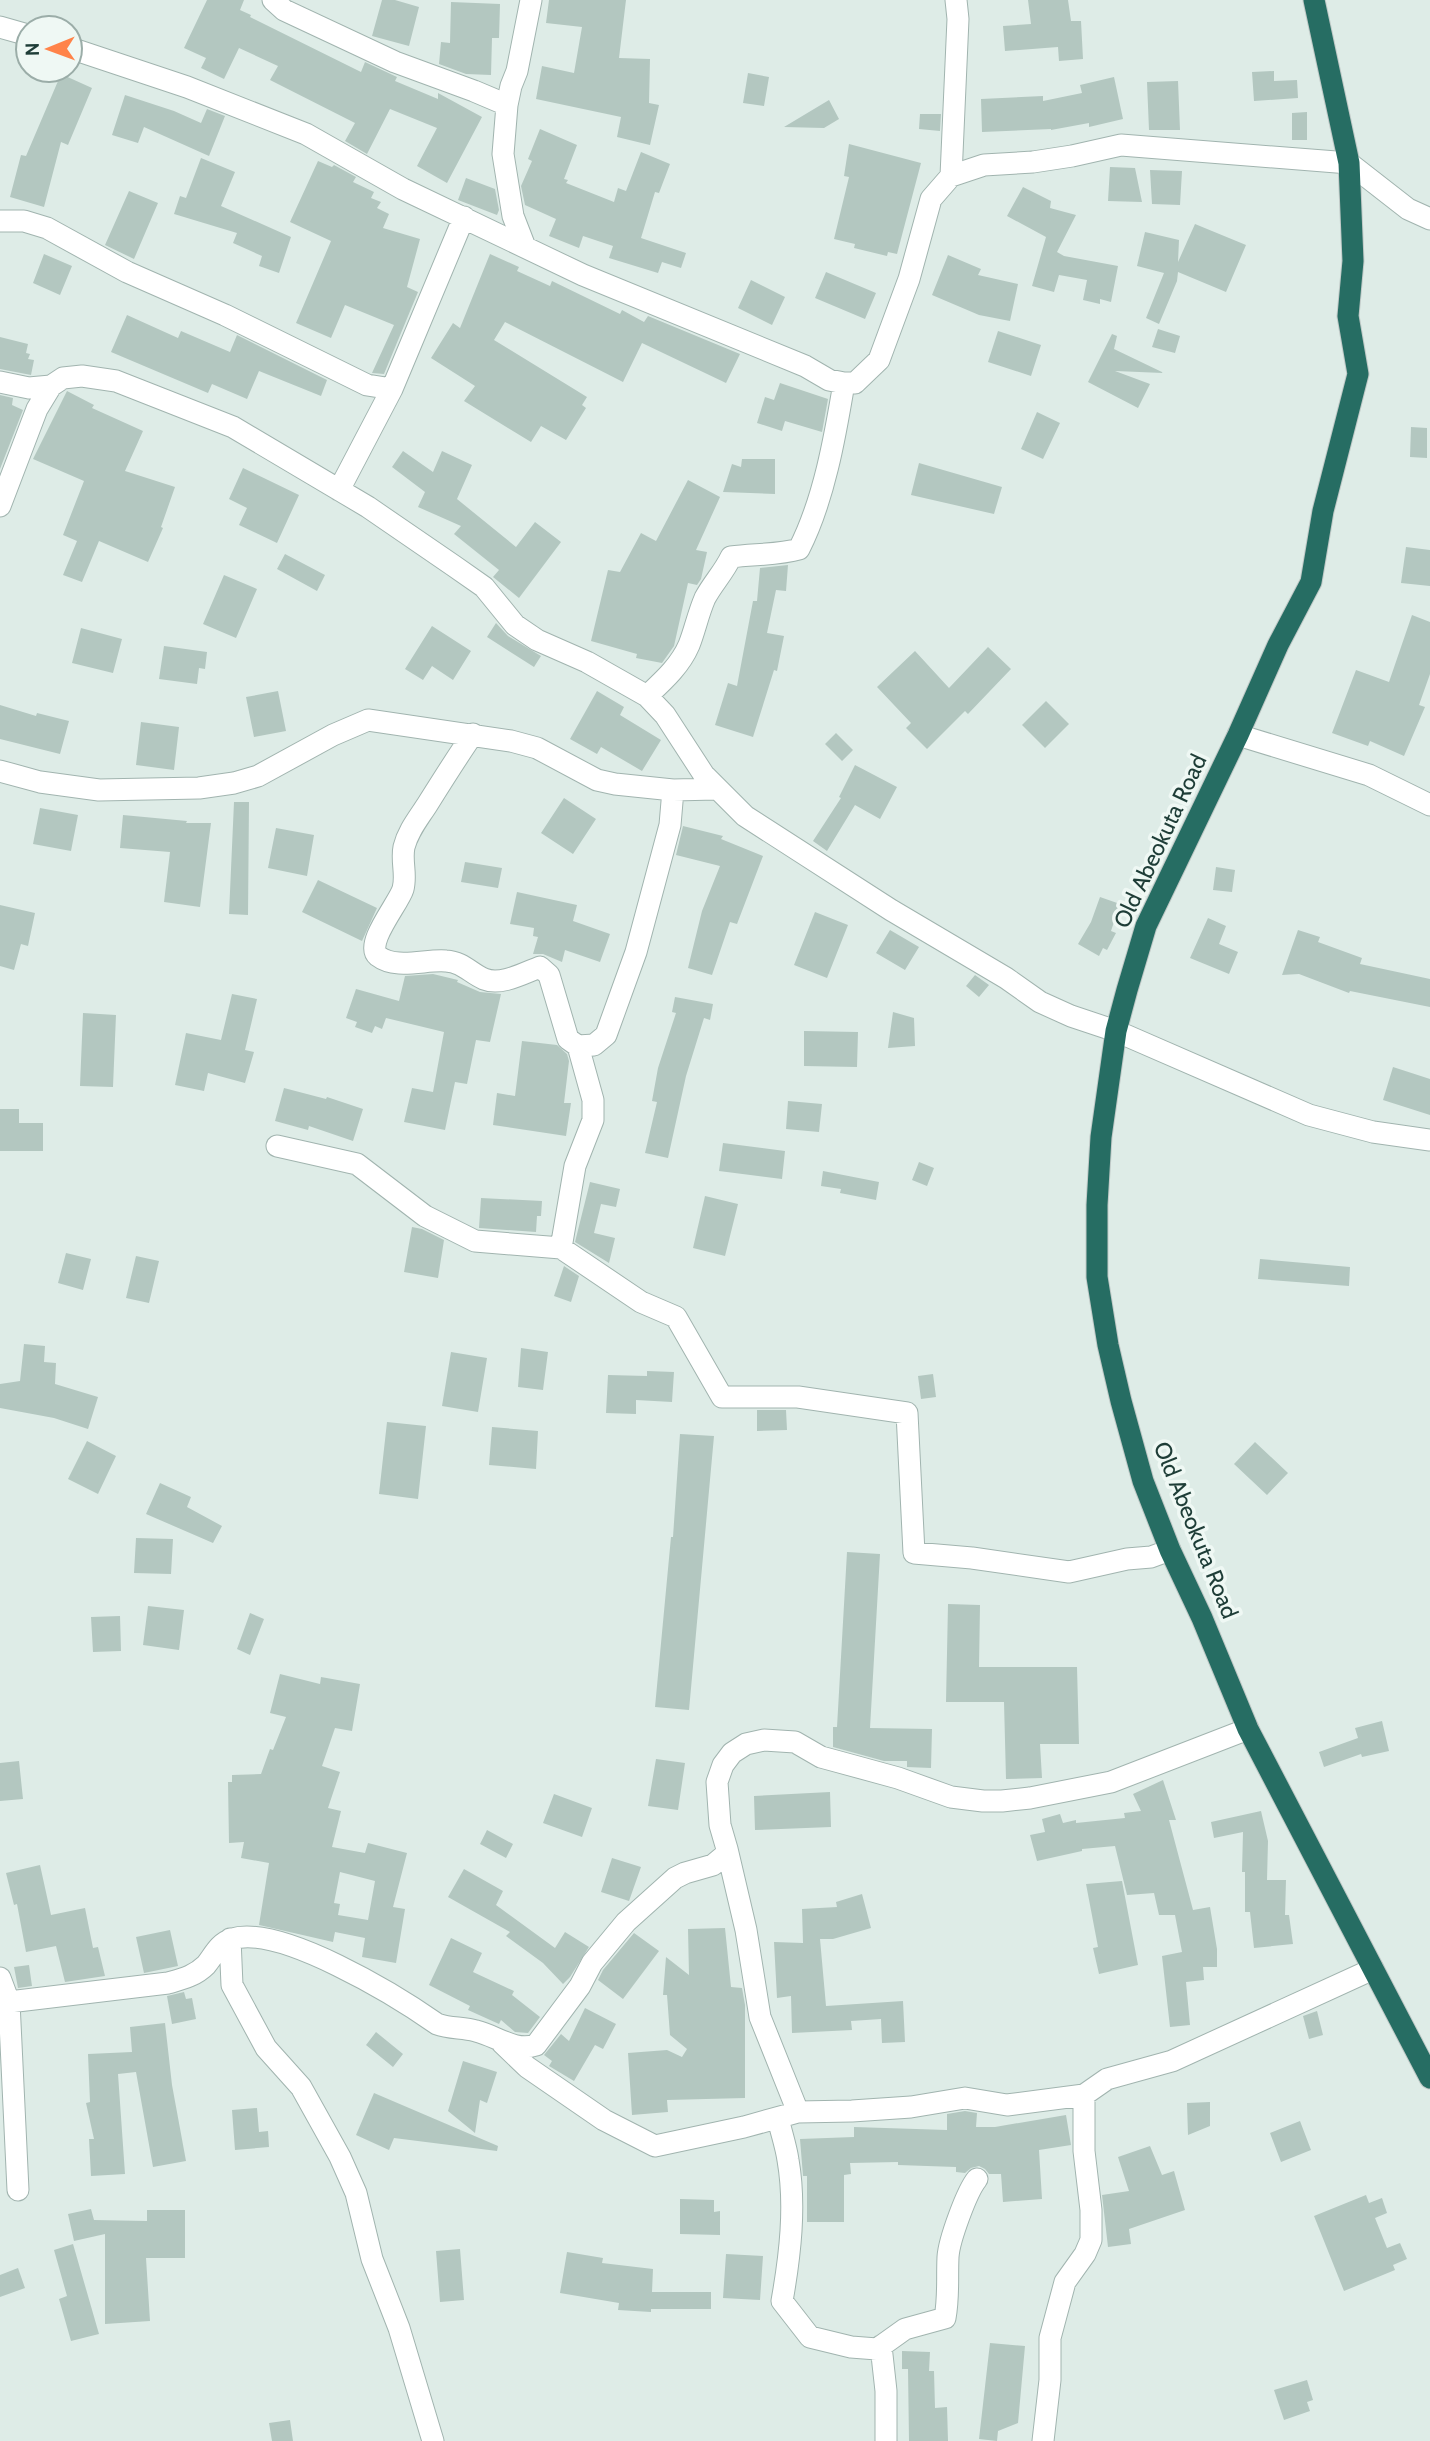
<svg xmlns="http://www.w3.org/2000/svg" width="1430" height="2441" viewBox="0 0 1430 2441" font-family="Cabin,sans-serif">
<style>
.building{fill:#b3c7c0;fill-rule:evenodd}
.lines{fill:none;stroke-linecap:round;stroke-linejoin:round}
.minor-casing{stroke:#a1b4af;stroke-width:23}
.highway-casing{stroke:#c0c9c7;stroke-width:23}
.minor{stroke:#fff;stroke-width:21}
.highway{stroke:#266d63;stroke-width:21}
.labels{text-anchor:middle;dominant-baseline:central;stroke-width:7;stroke-linejoin:round;paint-order:stroke}
.street-label{font-size:23px;fill:#1e3d37;stroke:#eff8f4}
</style>
<rect width="100%" height="100%" fill="#deece7"/>
<path class="building" d="M207,0h37l-4,10 11,5 -1,2 111,55 4,-10 32,15 -2,4 43,18v-6l44,24 -35,66 -30,-17 20,-38 -47,-19 -23,45 -22,-13 10,-18 -85,-43 8,-14 -39,-18 -15,31 -23,-11 5,-10 -22,-10z
M382,0h13l24,7 -10,39 -37,-10z
M549,0h77l-7,58 31,1 -1,44 10,2 -9,40 -33,-8 4,-20 -85,-18 6,-33 32,7 8,-46 -36,-4z
M1028,0h40l3,21h10l2,38 -24,2 -1,-14 -53,4 -2,-25 28,-2z
M451,2l49,2 -1,34h-7l-1,37 -25,-1 -27,-10 2,-22 9,1z
M1274,71v10l23,-1 1,18 -44,3 -2,-29z
M748,73l21,4 -5,29 -21,-3z
M61,74l31,14 -24,57 -7,-3 -17,65 -34,-10 11,-42 5,1z
M1114,77l9,42 -34,8v-4l-38,7v-1l-69,3 -1,-33 62,-3v5l39,-8 -2,-8z
M1178,81l2,49h-31l-2,-48z
M125,95l49,16 27,12 6,-14 18,7 -16,40 -65,-29 -6,16 -26,-8z
M829,100l10,19 -15,9 -40,-1z
M1307,112v28h-15v-27z
M920,114h21l-1,17 -21,-2z
M540,129l37,16 -13,34 4,1 -2,3 48,19 4,-14 8,3 15,-39 29,12 -11,29 -4,-1 -14,46 45,15 -5,15 -19,-6 -4,11 -49,-15 4,-12 -30,-10 -4,12 -30,-12 7,-17 -31,-14 -4,-19 11,-25 -4,-2z
M849,144l72,19 -24,91 -9,-2 -1,4 -33,-8 1,-4 -21,-5 15,-62 -5,-1z
M201,158l34,14 -14,34 70,31 -12,36 -20,-7 3,-10 -29,-13 4,-10 -63,-19 6,-18 6,2z
M318,161l14,6 2,-2 22,12 -3,5 21,10 -3,6 10,4 -4,6 12,6 -6,14 37,11 -13,48 11,5 -34,82 -12,-1 22,-48 -49,-20 -14,33 -35,-15 35,-82 -41,-19z
M1110,167l25,1 7,34 -34,-1z
M1150,170l32,1 -2,34 -28,-1z
M466,178l29,11 4,21 -2,5 -39,-15z
M1023,187l28,14 -1,7 26,7 -19,37 7,4 54,10 -7,36 -11,-3v5l-17,-4 4,-20 -28,-5 -5,17 -22,-6 14,-49 -39,-21z
M129,191l29,12 -24,56 -29,-14z
M1195,224l51,21 -20,47 -48,-20 -1,9 -18,43 -13,-6 18,-45 -27,-7 8,-34 34,8 -1,22z
M44,254l28,12 -12,29 -27,-12z
M490,254l29,13 -2,4 33,15 2,-5 68,33 2,-4 22,12 4,-6 92,38 -14,29 -84,-40 -19,39 -118,-60 -11,18 93,57 -5,8 4,3 -20,32 -25,-14 -10,16 -67,-41 11,-15 -44,-28 22,-35 7,5z
M948,255l33,14 -3,6 40,9 -8,37 -31,-6 -47,-20z
M826,272l50,21 -11,26 -50,-21z
M751,280l34,17 -13,28 -34,-17z
M127,315l51,23 3,-7 49,21 7,-17 90,45 -6,16 -62,-25 -12,28 -35,-15 -4,9 -97,-41z
M1158,329l22,7 -5,17 -23,-6z
M998,331l43,14 -10,31 -43,-14z
M1112,334l5,2 -3,13 50,24 -49,-2 35,13 -12,24 -50,-26z
M0,337l28,7 -2,9 4,1 -2,5 6,1 -3,15 -31,-6z
M780,383l48,16 -6,33 -37,-11 -3,10 -25,-8 8,-26 9,3z
M67,391l27,14 -2,3 51,23 -18,40 50,16 -14,40 2,1 -15,34 -49,-21 -17,41 -19,-7 14,-34 -14,-6 21,-54 -51,-22z
M0,395l13,3 -1,7 11,5 -23,59z
M1037,412l23,11 -17,36 -22,-10z
M1411,427l16,1v30l-17,-1z
M403,451l30,21 9,-21 30,14 -15,34 59,48 19,-25 26,20 -42,56 -26,-21 6,-7 -45,-36 7,-8 -43,-19 7,-15 -33,-25z
M742,459h33v35l-52,-2 9,-28 9,3z
M919,463l83,24 -8,27 -83,-19z
M243,468l56,27 -22,48 -38,-18 8,-17 -18,-9z
M688,480l32,17 -24,53 11,2 -6,27 -4,6 -9,-2 -14,63 -12,17 -26,-5 1,-4 -46,-13 17,-71 12,2 21,-39 15,8z
M1406,547l24,3v36l-29,-3z
M285,554l40,21 -8,16 -40,-22z
M788,565l-2,26 -10,-1 -9,43 17,3 -7,35 -3,-1 -21,67 -38,-12 13,-42 9,3 16,-85h4l3,-33z
M224,575l33,14 -21,49 -33,-14z
M1412,615l18,7v52l-11,31 6,2 -21,49 -34,-15 -2,5 -36,-13 24,-63 33,12z
M496,623l12,13 33,20 -7,11 -47,-30z
M432,626l39,25 -18,29 -21,-14 -9,14 -18,-11z
M81,628l41,11 -9,34 -41,-10z
M164,646l43,6 -2,17 -6,-1 -2,16 -38,-5z
M988,647l23,22 -43,45 -3,-3 -38,38 -21,-21 5,-5 -34,-36 38,-36 34,37z
M278,691l8,40 -32,6 -8,-40z
M597,691l27,16 -4,8 41,25 -19,31 -41,-24 -4,7 -27,-15z
M1046,701l23,23 -24,24 -23,-23z
M0,705l36,11 1,-3 32,8 -9,33 -60,-15z
M141,722l38,5 -5,43 -38,-5z
M836,733l17,17 -11,11 -17,-17z
M855,765l42,22 -17,32 -25,-14 -28,46 -14,-10 28,-43 -2,-1z
M564,798l32,21 -23,35 -32,-21z
M234,802h15l-1,113 -19,-1z
M40,808l38,7 -7,36 -38,-7z
M123,815l64,6 -1,2h25l-11,84 -36,-5 6,-50 -50,-4z
M683,826l40,10 -2,3 42,17 -26,68 -7,-2 -18,53 -24,-7 14,-57 18,-45 -44,-11z
M276,828l38,7 -7,41 -39,-8z
M465,862l37,6 -4,20 -37,-6z
M1216,867l19,3 -3,22 -19,-2z
M318,880l59,28 -15,33 -60,-29z
M517,892l60,13 -4,16 37,13 -10,28 -35,-12 -3,12 -19,-8h-10l5,-17 -5,-1 1,-8 -24,-4z
M1100,897l20,7 -9,27 5,2 -9,17 -4,-2 -4,8 -21,-12 13,-22z
M0,905l35,8 -7,33 -7,-2 -7,26 -14,-4z
M815,912l33,13 -21,53 -33,-13z
M1208,918l18,8 -7,18 19,8 -9,22 -39,-16z
M890,930l29,17 -14,23 -29,-17z
M1298,930l22,7 -2,5 44,16 -2,6 70,15v28l-80,-16 -1,2 -50,-19 -17,1z
M433,974l25,6 -1,2 23,10 21,2 -11,48 -14,-2 -9,44 -12,-2 -10,48 -41,-8 8,-34 21,4 11,-60 -58,-14 -4,11 -7,-3 -3,7 -17,-6 2,-5 -11,-4 10,-29 43,12 6,-25z
M975,975l14,10 -10,12 -13,-11z
M232,994l25,5 -12,51 9,2 -9,31 -37,-10 -4,18 -29,-6 11,-52 35,7z
M675,997l38,7 -3,16 -6,-2 -18,58 -18,82 -23,-5 12,-51 -5,-1 6,-33 18,-55 -4,-1z
M893,1012l21,6 1,28 -27,2z
M83,1013l33,2 -3,72 -33,-1z
M804,1031l54,1 -1,35 -53,-1z
M522,1041l35,4 10,9 2,7 -5,42h7l-5,33 -73,-11 4,-32 18,3z
M1393,1067l37,12v36l-47,-15z
M284,1088l42,11 1,-2 36,12 -10,32 -44,-15 -1,4 -33,-9z
M788,1101l34,3 -3,28 -33,-3z
M0,1109h19v14h24v28h-43z
M723,1143l62,8 -3,28 -63,-8z
M919,1162l15,6 -7,18 -15,-6z
M823,1171l56,11 -3,18 -36,-7 1,-4 -20,-3z
M590,1182l30,7 -4,18 -15,-3 -7,29 21,5 -6,25 -34,-21z
M705,1196l33,8 -13,52 -32,-8z
M481,1198l61,3 -1,15h-4l-1,16 -57,-4z
M412,1227l10,2 22,11 -6,38 -34,-6z
M66,1253l25,6 -8,31 -25,-7z
M136,1256l23,5 -10,42 -23,-5z
M1260,1259l90,8 -1,19 -91,-7z
M564,1266l15,10 -8,26 -17,-6z
M24,1344l21,2 -1,16 12,1 -1,21 43,13 -10,32 -34,-11 -54,-10v-24l20,-3z
M521,1348l27,4 -5,38 -25,-3z
M451,1352l36,6 -9,54 -36,-6z
M647,1371l27,1 -2,30 -36,-2v14l-30,-1 2,-38 39,1z
M933,1374l3,23 -15,2 -3,-23z
M757,1410h29l1,20 -30,1z
M387,1422l39,4 -8,73 -39,-5z
M492,1427l46,4 -2,38 -47,-4z
M680,1434l34,2 -25,274 -34,-3 16,-170h2z
M87,1441l29,15 -18,38 -30,-15z
M1255,1442l33,31 -21,22 -33,-31z
M160,1483l31,14 -4,10 35,19 -9,17 -67,-29z
M136,1538l37,1 -2,35 -37,-1z
M847,1552l33,2 -10,174 62,1 -1,39 -24,-1v-6h-23l-51,-14v-20h4z
M948,1604l32,1 -1,62h98l2,77h-39l2,34 -36,1 -2,-77h-58z
M148,1606l36,4 -5,40 -36,-5z
M250,1613l14,6 -14,36 -13,-6z
M120,1616l1,35 -28,1 -2,-35z
M280,1674l40,10 1,-7 39,7 -8,47 -17,-3 -13,38 18,6 -12,36 13,3 -9,36 33,6 3,-10 39,10 -14,54 12,2 -9,54 -34,-6 3,-19 -30,-6 -2,10 -74,-17 10,-62 -28,-5 3,-16 -15,1 -1,-61h4v-7l29,-1 9,-25 3,1 13,-33 -16,-4zM340,1872l35,9 -7,39 -30,-5 2,-11 -6,-1z
M1382,1721l7,30 -27,6 -1,-3 -37,13 -5,-15 39,-14 -3,-10z
M656,1759l29,4 -7,47 -30,-4z
M19,1761l4,38 -23,2v-38z
M1163,1780l13,40h-7l24,90 17,-3 7,42v18h-14l1,13 -18,2 4,43 -20,2 -8,-71 20,-4 -7,-37h-16l-5,-22 -27,2 -12,-49 -33,3v2l-45,10 -7,-26 15,-3 -3,-13 18,-5 3,9 13,-3v3l49,-5 -1,-5 17,-2 -8,-17z
M830,1792l1,35 -76,3 -1,-34z
M554,1794l38,14 -10,29 -39,-14z
M1261,1811l7,30 -1,39h19l-1,35h4l4,29 -39,4 -4,-36h-5v-40h-3l1,-40 -29,6 -3,-16z
M487,1830l26,14 -7,14 -26,-14z
M612,1858l29,9 -12,34 -28,-9z
M40,1865l11,50 34,-7 8,40 5,-1 7,29 -40,6 -9,-36 -30,6 -9,-48 -3,1 -8,-32z
M464,1869l39,22 -7,14 59,43 10,-16 24,15 -19,30 -7,7 -20,-21 -37,-27 4,-4 -62,-35z
M1122,1881l16,84 -39,9 -6,-26 5,-1 -12,-63z
M862,1894l9,34 -38,11h-13l6,67 77,-5 2,41 -23,1 -1,-24 -30,2 1,9 -60,3 -1,-37 -14,2 -3,-56 29,1 -1,-34 35,-2 -1,-5z
M725,1928l6,59 11,1 3,17v93l-78,2 1,12 -36,3 -4,-62 39,-3 15,7 5,-8 -17,-14 -3,-40h-4l3,-38 23,18 -1,-46z
M170,1930l8,36 -34,7 -8,-36z
M634,1933l25,18 -36,48 -25,-19 5,-10z
M451,1938l31,15 -9,19 41,19 -2,4 28,22 -12,16 -13,-1 -14,-12 -2,4 -31,-14 2,-4 -41,-21z
M29,1965l3,21 -14,2 -4,-21z
M184,1992l2,7 6,-1 4,21 -24,5 -5,-28z
M585,2008l31,16 -13,25 -8,-4 -21,36 -25,-15 3,-5 -8,-6 17,-21 8,7z
M1317,2011l6,24 -14,4 -6,-23z
M165,2023l7,62 14,76 -33,6 -17,-95 -18,2 7,100 -34,2 -2,-37h5l-8,-36 4,-1 -2,-48 44,-2 -2,-25z
M376,2032l27,22 -10,13 -27,-22z
M463,2061l34,11 -10,31 -7,-3 -5,33 -27,-22z
M374,2093l124,53 -1,5 -103,-13 -5,12 -33,-15z
M1210,2102v24l-22,9 -1,-32z
M257,2108l2,24 9,-1 1,16 -34,3 -3,-40z
M965,2111l12,2 -1,14h19l71,-12 5,30 -32,5 3,49 -39,3 -2,-28h-12l-4,-5 -6,-3 -8,2 -6,5 -9,-1v-5l-58,-2v-3l-48,1 1,11 -7,1v47h-37v-46h-4l-3,-37 54,-2v-10l93,3v-16z
M1300,2121l11,29 -30,12 -11,-29z
M1150,2146l12,29 12,-4 11,39 -56,19 2,15 -23,3 -6,-52 27,-4 -11,-34z
M1366,2195l3,8 13,-5 5,15 -12,5 12,30 13,-5 7,16 -14,6 2,5 -51,21 -30,-75z
M680,2199l34,1v12l6,-1v24l-40,-1z
M91,2209l3,11 53,1v-11h38v48h-39l4,63 -45,3v-90l-31,7 -6,-27z
M73,2244l26,90 -28,7 -12,-42 8,-3 -13,-46z
M460,2249l4,51 -24,2 -4,-51z
M567,2252l36,6 -1,5 51,6 -1,23h59v17h-60v3l-33,-2 1,-7 -59,-10z
M726,2254l37,2 -3,44 -37,-2z
M18,2268l7,20 -25,9v-22z
M990,2343l35,3 -7,77 -20,8 -1,10 -18,-2z
M902,2351l28,1 -1,19h5l1,37 12,-1 1,34h-39l-1,-72h-6z
M1307,2380l6,20 -6,2 3,9 -26,9 -10,-30z
M290,2420l3,21h-21l-3,-18z"/>
<g class="lines">
<g class="minor-casing">
<path id="minor" d="M273,0l11,10 111,52 79,29 33,14 4,-19 6,-15 14,-71
M0,27l28,8
M70,48l117,39 119,47 97,55 180,86 222,91 24,14 15,3h11l24,-23 30,-81 22,-80 20,-23 33,-11 49,-3 39,-6 49,-11 228,18 59,46 22,10
M507,105l-4,49 10,62 12,31
M951,176l7,-157 -2,-19
M0,221h24l23,7 80,44 98,43 142,70 25,4
M0,382l29,6 22,-2
M339,490l53,-101 72,-172
M0,506l37,-97 14,-23 12,-8 19,-2 34,5 117,46 135,80 86,59 30,21 31,38 22,15 50,22 60,34 18,19 39,60 41,41 146,94 115,68 34,24 31,14 45,15 193,84 64,17 57,8
M647,696c16,-15 33,-30 42,-51 6,-15 9,-31 16,-47 8,-15 19,-26 26,-41 22,-3 48,-2 68,-8 25,-49 36,-112 45,-166
M1238,735l131,40 61,30
M0,771l40,11 59,8 100,-2 35,-5 24,-7 75,-41 35,-15 143,21 26,7 60,32 18,4 58,6 43,-1
M578,1046l16,-1 12,-10 30,-83 34,-127 3,-35
M277,1146l80,18 68,52 50,25 86,7 14,-82 18,-46v-20l-15,-54 -10,-7 -19,-64 -9,-8c-16,6 -39,19 -56,12 -14,-6 -21,-17 -38,-18 -20,-2 -50,9 -68,-5 -14,-12 21,-53 25,-67 4,-14 -2,-28 1,-42 4,-16 14,-28 23,-42 15,-24 30,-48 46,-71
M561,1248l80,54 35,15 46,80h76l109,16 7,140 58,5 97,14 58,-13 24,-2 19,-7
M727,1849l19,81 14,87 38,95
M230,1939l2,46 34,63 35,39 39,70 16,36 16,66 27,69 34,113
M0,1978l9,24 9,188
M9,2002l159,-19c14,-4 27,-7 38,-18 8,-10 13,-22 26,-26 48,-15 165,57 205,85 13,5 26,3 39,7 21,5 38,21 60,14l44,-59 12,-23 34,-41 49,-44 10,-5 28,-8 12,-10 2,-6 -7,-24 -3,-43 6,-17 9,-12 14,-9 18,-4 31,2 26,15 77,21 53,19 32,4h19l28,-3 81,-16 137,-53
M502,2043l25,24 77,53 51,26 89,-19 54,-15 54,-1 59,-4 54,-9 42,7 77,-10
M778,2118c3,14 8,28 10,42 8,46 2,96 -6,141l28,36 41,10 26,2 28,-20 40,-11c4,-21 2,-40 3,-61 1,-17 19,-66 29,-78
M881,2346l5,45v50
M1043,2441l7,-61v-42l15,-56 20,-28 6,-14v-30l-7,-59v-56l23,-16 65,-18 201,-92"/>
</g>
<g class="highway-casing">
<path id="highway" d="M1314,0l35,163 4,98 -5,55 10,58 -35,137 -12,71 -33,63 -40,90 -92,191 -19,64 -11,41 -15,106 -4,68v72l11,68 13,56 22,80 27,69 32,68 46,111 182,349"/>
</g>
<use href="#minor" class="minor"/>
<use href="#highway" class="highway"/>
</g>
<g class="labels">
<g class="street-label">
<text transform="translate(1160 841) rotate(-65)">Old Abeokuta Road</text>
<text transform="translate(1196 1530) rotate(68)">Old Abeokuta Road</text>
</g>
</g>
<g transform="translate(49 49) rotate(269)"><circle r="33" fill="#eff8f4" stroke="#9bada8" stroke-width="2"/>
<path d="M0-5L12 26L0 18L-12 26Z" fill="#ff8349"/>
<text y="-10" font-size="19" font-weight="bold" text-anchor="middle" fill="#1e3d37">N</text>
</g>
</svg>
